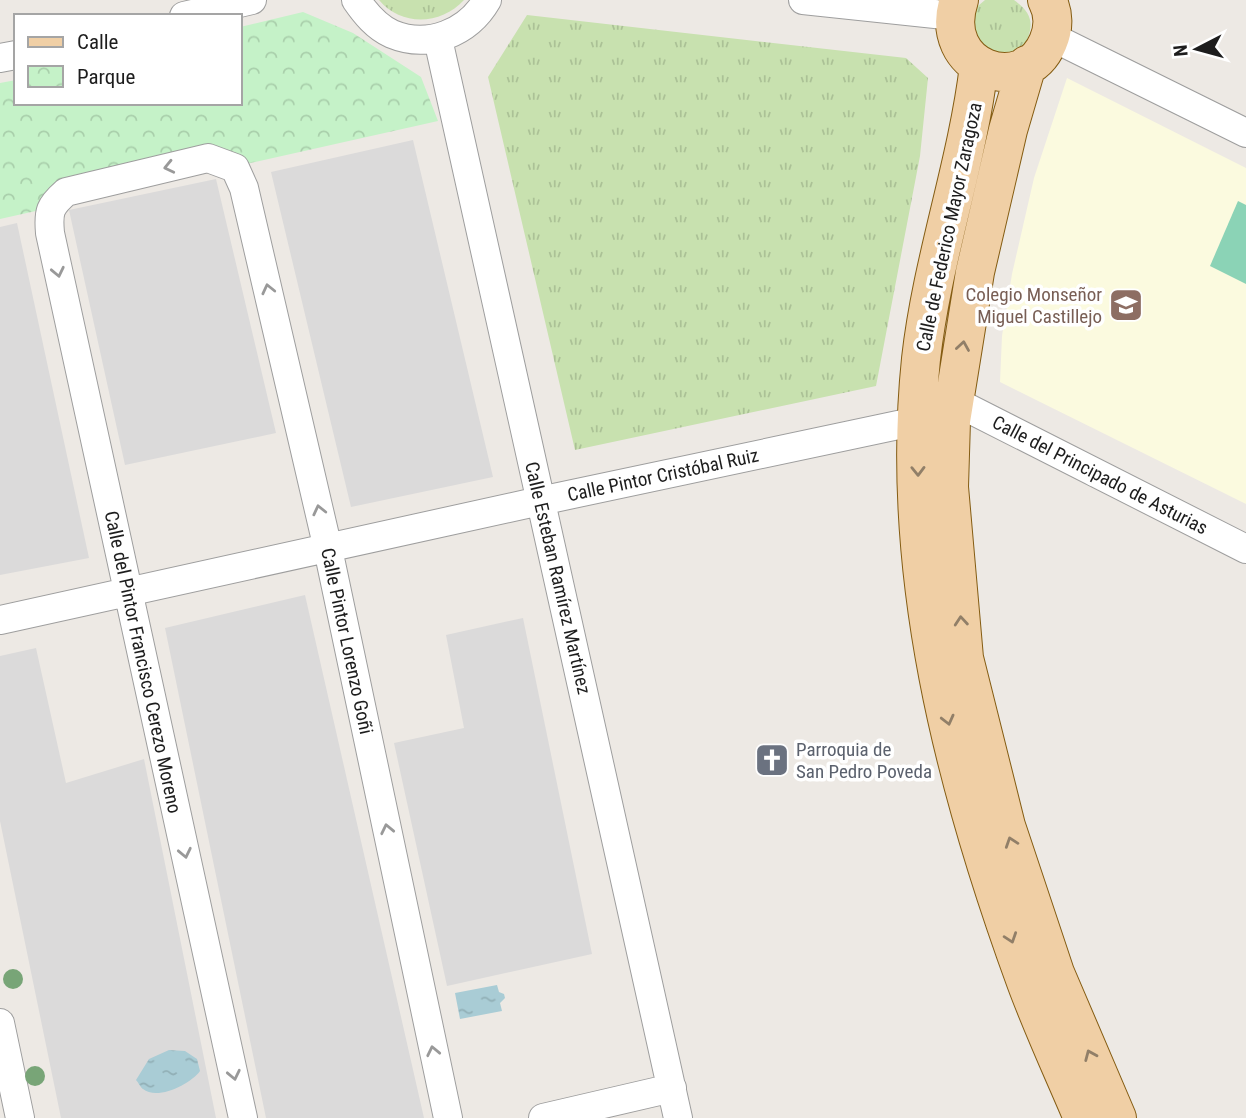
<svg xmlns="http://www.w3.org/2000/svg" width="1246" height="1118" viewBox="0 0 1246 1118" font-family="'Roboto Condensed',sans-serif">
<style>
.residential{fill:#dbdada}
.education{fill:#fbfadf}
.grass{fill:url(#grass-tufts)}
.park{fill:url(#park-crowns)}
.pitch{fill:#8bd3b6}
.water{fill:url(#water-ripples)}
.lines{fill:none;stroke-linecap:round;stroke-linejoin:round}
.street-casing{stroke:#9e9e9e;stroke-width:30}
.primary-casing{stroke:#845c12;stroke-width:40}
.street{stroke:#fff;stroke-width:28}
.primary{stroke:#f0cfa5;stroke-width:38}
.tree{fill:#78a577}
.oneway{stroke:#999}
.oneway2{stroke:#917f68}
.labels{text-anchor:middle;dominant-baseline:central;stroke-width:7;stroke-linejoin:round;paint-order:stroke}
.street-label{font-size:19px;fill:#1d1d1d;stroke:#fff}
.education-label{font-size:19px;fill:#785e54;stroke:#fff;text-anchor:end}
.worship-label{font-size:19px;fill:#5b616d;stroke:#fff;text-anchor:start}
</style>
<defs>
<pattern id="grass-tufts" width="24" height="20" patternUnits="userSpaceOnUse" patternTransform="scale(1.75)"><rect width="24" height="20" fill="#c8e1af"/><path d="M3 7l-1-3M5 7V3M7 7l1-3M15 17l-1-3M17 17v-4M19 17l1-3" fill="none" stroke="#abc196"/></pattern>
<pattern id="park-crowns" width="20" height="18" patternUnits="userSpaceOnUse" patternTransform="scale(1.75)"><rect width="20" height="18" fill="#c5f2c8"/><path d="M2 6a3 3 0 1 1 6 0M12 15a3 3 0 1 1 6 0" fill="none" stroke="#a9cfab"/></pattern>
<pattern id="water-ripples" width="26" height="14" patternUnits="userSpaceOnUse" patternTransform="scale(1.75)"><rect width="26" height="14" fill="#a9ccd5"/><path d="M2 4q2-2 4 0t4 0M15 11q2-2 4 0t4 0" fill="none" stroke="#91afb6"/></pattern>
</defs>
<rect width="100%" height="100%" fill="#ede9e4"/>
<path class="residential" d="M413,140l80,337 -142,30 -80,-335z
M216,179l60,254 -151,32 -56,-255z
M17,223l72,335 -89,17v-348z
M305,595l119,523h-158l-101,-490z
M523,618l69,336 -145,32 -53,-243 70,-15 -18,-93z
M36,648l30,135 78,-24 72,359h-155l-61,-297v-165z"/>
<path class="education" d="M1067,78l179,90v336l-246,-122 2,-46 10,-62 22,-96z"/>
<path class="grass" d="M379,0h85c-23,25 -62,27 -85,0z
M985,0h29c23,16 19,30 7,52l-28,8 -25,-39 4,-10z
M527,15l379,43 22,20 -8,78 -44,230 -301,64 -87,-373z"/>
<path class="park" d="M303,12l50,21 68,44 17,44 -438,98v-136l16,-3v23h224v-76z"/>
<path class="pitch" d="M1238,201l8,4v79l-36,-18z"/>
<path class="water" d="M497,985l2,7 5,2 1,4 -5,5 2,8 -42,8 -5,-26z
M169,1050l16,1 12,8 3,12c-9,13 -43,30 -57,18 -2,-1 -5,-7 -7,-9l13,-21z"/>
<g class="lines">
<g class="street-casing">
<path id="street" d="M356,0c9,13 20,27 36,34 36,15 76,-1 95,-34
M803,0l151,16
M184,16l68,-16
M1050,36l196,97
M438,39l240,1079
M0,58l16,-3
M954,401l292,148
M0,620l540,-119 377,-80
M0,1023l20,95
M243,1118l-193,-885c-2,-22 0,-27 16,-41l142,-34 27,10 9,20 84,361 120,569
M543,1118l129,-30"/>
</g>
<g class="primary-casing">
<path id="primary" d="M959,0c-23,69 65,99 89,42 6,-14 6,-29 -1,-42
M1027,65l-19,65 -33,142 -24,149 -2,66 15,171 42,168 49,147 62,145
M979,66c-12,99 -47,194 -58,293 -22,212 33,426 105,623 17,46 38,91 57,136"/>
</g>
<use href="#street" class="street"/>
<use href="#primary" class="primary"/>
</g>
<g class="tree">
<circle cx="13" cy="979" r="10"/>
<circle cx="35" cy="1076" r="10"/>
</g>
<defs><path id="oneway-chevron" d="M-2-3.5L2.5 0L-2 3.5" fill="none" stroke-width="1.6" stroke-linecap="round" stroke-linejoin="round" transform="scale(1.75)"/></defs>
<g class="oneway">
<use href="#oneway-chevron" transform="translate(169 167) rotate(167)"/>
<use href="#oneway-chevron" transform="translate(58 272) rotate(78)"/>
<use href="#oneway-chevron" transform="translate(268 289) rotate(-103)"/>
<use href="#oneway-chevron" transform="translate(319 510) rotate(-103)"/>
<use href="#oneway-chevron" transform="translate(387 829) rotate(-102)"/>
<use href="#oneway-chevron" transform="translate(185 853) rotate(78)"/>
<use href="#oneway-chevron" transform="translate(433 1051) rotate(-102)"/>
<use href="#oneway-chevron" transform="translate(234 1075) rotate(78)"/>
</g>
<g class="oneway2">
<use href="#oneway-chevron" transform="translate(963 346) rotate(-81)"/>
<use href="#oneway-chevron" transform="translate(918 471) rotate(89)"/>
<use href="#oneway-chevron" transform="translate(961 621) rotate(-95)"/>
<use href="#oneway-chevron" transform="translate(948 720) rotate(76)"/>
<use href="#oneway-chevron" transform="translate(1011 842) rotate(-109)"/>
<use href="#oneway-chevron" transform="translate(1011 938) rotate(71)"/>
<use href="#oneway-chevron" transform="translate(1090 1055) rotate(-113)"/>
</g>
<defs>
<g id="school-square" transform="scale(1.75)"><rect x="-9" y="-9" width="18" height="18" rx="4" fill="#8d6e63" stroke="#fff"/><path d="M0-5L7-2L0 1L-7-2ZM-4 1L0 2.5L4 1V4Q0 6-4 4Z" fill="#fff"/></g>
<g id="church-square" transform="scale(1.75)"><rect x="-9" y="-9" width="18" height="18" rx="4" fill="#6b7280" stroke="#fff"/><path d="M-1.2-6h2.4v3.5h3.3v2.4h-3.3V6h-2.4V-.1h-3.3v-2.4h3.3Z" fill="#fff"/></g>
</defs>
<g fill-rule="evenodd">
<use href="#school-square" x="1126" y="305"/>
<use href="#church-square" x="772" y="760"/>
</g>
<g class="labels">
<g class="street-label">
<text transform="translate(949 227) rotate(-78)">Calle de Federico Mayor Zaragoza</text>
<text transform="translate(663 475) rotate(-12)">Calle Pintor Cristóbal Ruiz</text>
<text transform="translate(1100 475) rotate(27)">Calle del Principado de Asturias</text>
<text transform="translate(558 578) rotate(77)">Calle Esteban Ramírez Martínez</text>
<text transform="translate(347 641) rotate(78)">Calle Pintor Lorenzo Goñi</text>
<text transform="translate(143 662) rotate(78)">Calle del Pintor Francisco Cerezo Moreno</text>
</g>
<g class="education-label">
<text x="1102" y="294">Colegio Monseñor<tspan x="1102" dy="22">Miguel Castillejo</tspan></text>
</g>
<g class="worship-label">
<text x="796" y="749">Parroquia de<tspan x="796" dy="22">San Pedro Poveda</tspan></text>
</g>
</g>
<rect x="14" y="14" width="228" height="91" fill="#ffffff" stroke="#a5a5a5" stroke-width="2"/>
<rect x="28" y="37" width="35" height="10" fill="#f0cfa5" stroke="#a5a5a5" stroke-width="2"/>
<text x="77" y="49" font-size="21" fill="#1d1d1d">Calle</text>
<rect x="28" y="66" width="35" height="21" fill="url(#park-crowns)" stroke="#a5a5a5" stroke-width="2"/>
<text x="77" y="84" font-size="21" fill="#1d1d1d">Parque</text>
<g transform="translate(1197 49) rotate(264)" stroke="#ffffff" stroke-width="5" paint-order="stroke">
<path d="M0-5L12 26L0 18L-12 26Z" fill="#1d1d1d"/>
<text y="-10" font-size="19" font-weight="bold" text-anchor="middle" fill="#1d1d1d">N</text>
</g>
</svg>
